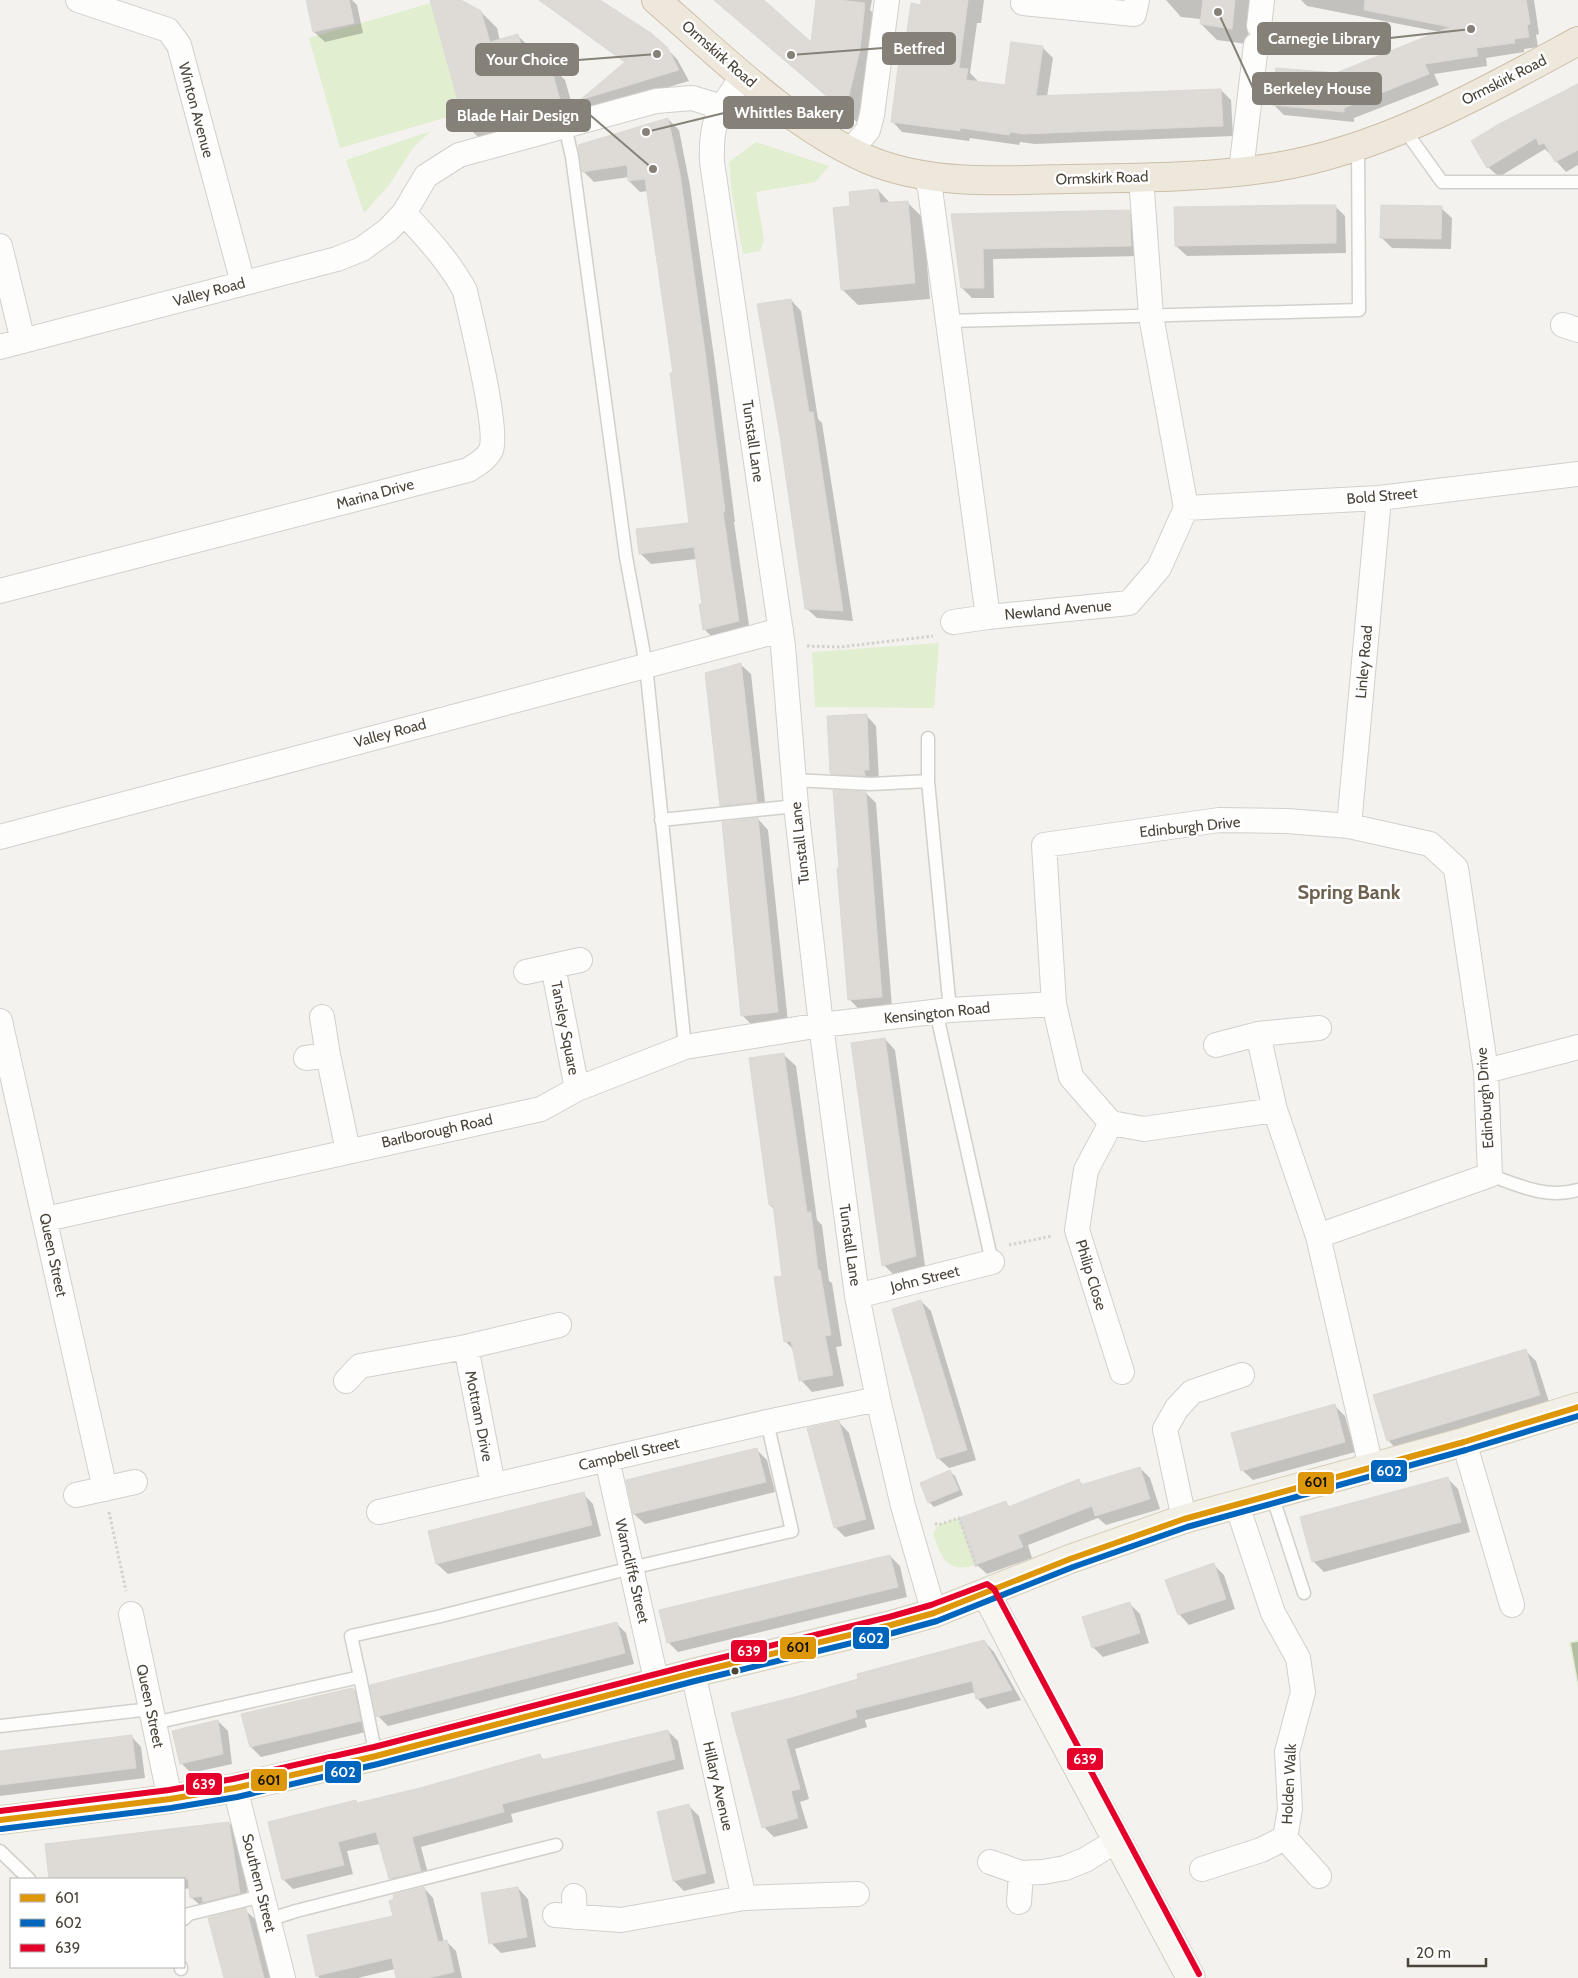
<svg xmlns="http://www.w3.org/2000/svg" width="1578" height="1978" viewBox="0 0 1578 1978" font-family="Cabin,sans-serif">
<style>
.green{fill:#e1eecf}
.shadow{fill:#0003}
.building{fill:#dedbd6;stroke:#dcd9d4}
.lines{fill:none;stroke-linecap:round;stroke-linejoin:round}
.lane-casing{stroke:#d2d0cb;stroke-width:15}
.street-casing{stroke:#d2d0cb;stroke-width:26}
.secondary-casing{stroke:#d3cfc5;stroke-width:30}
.primary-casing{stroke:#d6cebb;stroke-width:30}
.highway-casing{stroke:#ccbfa9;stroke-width:30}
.path{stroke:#d3d2cc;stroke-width:3;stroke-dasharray:2.5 2.5;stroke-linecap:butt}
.lane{stroke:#fdfdfc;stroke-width:12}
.street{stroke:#fdfdfc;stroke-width:24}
.secondary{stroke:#f7f6f1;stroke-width:28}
.primary{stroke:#f2efe6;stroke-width:28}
.highway{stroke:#ede8db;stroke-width:28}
.bus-1-casing{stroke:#fff;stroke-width:10}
.bus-2-casing{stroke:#fff;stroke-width:10}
.bus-3-casing{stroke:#fff;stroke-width:10}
.bus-1{stroke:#dd9709;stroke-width:6}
.bus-2{stroke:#0065bd;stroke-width:6}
.bus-3{stroke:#e4002b;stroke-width:6}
.bus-dot{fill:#4b4439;stroke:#fff;stroke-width:2}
.labels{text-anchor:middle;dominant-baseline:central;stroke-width:5;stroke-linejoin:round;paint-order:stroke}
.street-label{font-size:15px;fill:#4b4439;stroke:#fff}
.district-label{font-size:20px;font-weight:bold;fill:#6e6250;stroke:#fff}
.leader{fill:none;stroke:#868178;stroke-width:2}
.callout-dot{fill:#868178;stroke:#fff;stroke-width:2}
.callout{fill:#868178;stroke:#868178;stroke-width:2}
.callout-label{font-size:16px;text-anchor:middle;font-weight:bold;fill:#fff}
.line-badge{stroke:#fff;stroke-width:2}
.badge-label{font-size:14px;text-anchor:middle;font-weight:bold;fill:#fff}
.pale-badge-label{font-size:14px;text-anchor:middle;font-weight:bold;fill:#111}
</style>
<rect width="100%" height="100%" fill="#f4f2ee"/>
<path class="green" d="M431,3l31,110 -122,35 -31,-110z
M431,131l-18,17 -24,37 -25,28 -18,-53z
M756,142l73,24 -14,16 -59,10 8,48 -4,11 -17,3 -11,-60 -3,-32z
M939,643l-5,65 -119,-1 -3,-55z
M959,1518l16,47c-28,9 -34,-8 -42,-31l5,-9z
M1578,1640v49l-9,-47z"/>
<path class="shadow" d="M322,0h30l5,5 6,28 -38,9 -11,-10z
M445,0h14l22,12 16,16 3,13 18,-5 16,15 4,17 12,-3 15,15 10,35 -93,26 -16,-16z
M539,0h59l68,48 11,11 12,22 -98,29 -9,-10 44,-37z
M714,0h47l51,45 6,-45h54l-2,10 6,6 -5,46 -14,60z
M922,0h62l-3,23h-4l-7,50 7,7v3l29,3 36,-39 11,11 -6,39 174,-7 10,10 2,36 -198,8 -15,-2 -1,3 -49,-7 -1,3 -67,-9 -10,-11 12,-59z
M1166,0h87l-6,44 -30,-4 -16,-16v-5l-20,-2z
M1301,0h233l5,34 -3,1 2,12 -14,2v3l-38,6 1,8 -53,8 5,11 -85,33v4l-70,-7 -11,-11 63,-29 104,-43 -133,-26z
M1578,84v81l-12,7 -10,-11 -4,-7 -1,1 -6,-6 -46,28 -11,-10 82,-77 -1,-2z
M668,119l11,11 11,56 26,185 19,151h-1l16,110 -35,8 -11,-11v-24l-7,-46 -46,5 -11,-11 50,-29 -16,-150 -26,-183 -8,1 -11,-11v-4l-35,5 -11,-11z
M878,190l13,14 16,-2 16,16 7,81 -72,6 -15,-15 9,-83z
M1335,206l10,10 1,37 -159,3 -11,-10z
M1441,208l11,10 -1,31 -59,-1 -11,-11z
M1129,212l10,10 2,34 -148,3 1,39h-22l-10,-10 -9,-73z
M791,300l10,11 17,108 4,4 31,198 -36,-3 -11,-10 -21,-136h1z
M740,664l11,10 15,137 -34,4 -11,-10z
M866,715l10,11 3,54 -36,4 -12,-13z
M866,793l10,10 16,204 -33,2 -10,-10 -8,-130z
M758,819l10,11 20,192 -35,4 -10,-10z
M885,1039l10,11 30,216 -31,9 -10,-10z
M784,1055l12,11 21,154 5,5 7,56 3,2 10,63 -6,1 8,39 -32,6 -11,-12 -6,-29 -10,-10 -2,-64 -9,-68 -4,-4z
M921,1301l10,10 45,149 -27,8 -11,-10z
M1526,1351l10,10 14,44 -152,46 -10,-11z
M1334,1405l11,11 10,36 -102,28 -11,-10z
M839,1422l10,11 26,96 -30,8 -10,-10z
M757,1450l10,10 8,32 -130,32 -11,-10 -7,-33z
M1140,1468l10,10 10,31 -54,16 -8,-7 -70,27 4,13 -45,16 -11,-10 30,-61 4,4 69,-26 4,4z
M950,1472l5,4 8,19 -29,12 -5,-5z
M1448,1479l10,10 12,43 -146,40 -10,-10z
M583,1494l10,10 8,32 -153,38 -11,-10 -8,-32z
M890,1556l10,10 7,31 -229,55 -10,-10z
M1214,1565l10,10 11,34 -46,16 -10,-11z
M1130,1604l10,10 9,29 -46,14 -10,-10z
M616,1623l10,10 8,31 -246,62 -10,-10z
M984,1641l10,11 27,48 -34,9 -10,-11 -1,-6 -111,28 2,7 -72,22 14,50 -9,3 8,26 -34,9 -10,-10 32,-128z
M1578,1642v40l-7,-39z
M354,1690l10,11 6,30 -109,26 -10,-10z
M218,1721l10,10 4,33 -41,9 -10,-10z
M668,1731l10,10 6,28 -173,45 2,8 -92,25 9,34 -30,7 -10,-10 -10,-34 -33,7 6,23 -60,15 -10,-10 75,-75 62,-15 119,-34 6,6z
M131,1736l10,11 4,31 -145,18v-44z
M689,1806l10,10 16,67 -31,8 -10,-10z
M229,1823l10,10 10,70 -47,4 -11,-10 -1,-9 -6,1v-10h-133l-4,-34z
M424,1888l9,10 11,44h3l9,9 6,27h-65l-2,-9 -37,9h-38l-3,-2 -9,-40 86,-20z
M518,1888l10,11 8,48 -35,6 -10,-10z
M245,1910l11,10 15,58h-46z"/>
<path class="building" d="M306,0h43l5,23 -41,9z
M430,0h31l20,11 9,31 28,-8 10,35 22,-6 10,37 -95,26z
M539,0h61l51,33 16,14 12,23 -99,30 45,-38z
M714,0h50l47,42 5,-42h23l26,3 -5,47 -15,62z
M921,0h47l-9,68 9,1 -2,11 39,5 6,-43 32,4 -7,50 185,-7 2,37 -199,8 -14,-2 -1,3 -49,-7v3l-69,-9 8,-62h4l8,-57 10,2z
M1203,0h32l-3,29 -32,-5z
M1365,0h161l4,24 -3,1 2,12 -15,2 1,4 -39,5 2,8 -53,8 4,10 -85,34v4l-72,-7 4,-37 60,5 114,-46 -86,-17z
M1578,84v66l-23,12 -11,-19 -5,2 -3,-7 -49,30 -16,-27 28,-17z
M668,118l12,56 26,185 19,152 -2,1 16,109 -36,9 -4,-26h3l-8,-57 -55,7 -3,-25 53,-6 -19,-150h3l-28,-194 -17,2 -1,-16 -45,7 -4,-27z
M878,189l2,14 28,-2 7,82 -74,7 -8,-82 17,-2 -1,-14z
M1300,205h36v38l-161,3 -1,-39z
M1381,205l61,1 -1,33 -61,-1z
M1130,210l1,36 -148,3 1,39h-23l-10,-74z
M791,299l18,113h4l30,199 -38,-2 -25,-173 -23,-132z
M741,663l16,139 -37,4 -15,-133z
M867,714l2,56h-5l1,6 -34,-2 -1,-2 -3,-56z
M833,790l33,2 16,205 -34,3 -11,-132h2z
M758,818l20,194 -37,4 -19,-194z
M885,1038l31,218 -34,10 -31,-223z
M784,1053l23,159h4l7,58h2l11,65 -6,1 8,39 -34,6 -8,-40 -7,1 -10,-65 8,-1 -9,-71h-4l-20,-147z
M921,1300l46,150 -30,9 -45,-150z
M1526,1349l14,46 -153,46 -14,-46z
M1335,1404l10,38 -104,29 -10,-38z
M839,1421l27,98 -32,9 -27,-100z
M757,1448l9,34 -133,32 -7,-34z
M1140,1467l10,32 -55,17 -3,-10 -74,29 5,12 -48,18 -16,-47 47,-17 2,6 71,-28 2,6z
M950,1470l9,20 -31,13 -8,-20z
M1448,1477l13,45 -149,40 -12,-45z
M584,1492l8,33 -156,39 -8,-33z
M890,1555l8,32 -231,56 -8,-33z
M1214,1563l12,36 -48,16 -13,-35z
M1130,1602l10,31 -48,15 -10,-31z
M617,1622l8,31 -249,64 -6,-32z
M984,1640l28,50 -36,9 -4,-18 -117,29 2,7 -71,22 14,50 -9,2 7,27 -36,10 -31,-115 64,-16 63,-18 -1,-5z
M352,1688l2,1 7,32 -111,26 -9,-33z
M218,1720l5,34 -43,10 -8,-33z
M668,1730l7,29 -173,45 2,8 -92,25 9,34 -32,8 -13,-47 -38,10 6,23 -62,15 -14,-58 88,-22 1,3 63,-15 120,-34 2,6z
M132,1735l4,33 -136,17v-34z
M689,1804l17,69 -33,8 -16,-69z
M229,1822l11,71 -37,9 -1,-6 -12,2 -2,-19h-139l-4,-35z
M424,1887l14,55 9,-2 7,32 -26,6h-32l-4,-20 -76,18 -9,-41 86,-19 -4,-15 5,-2 -1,-4z
M518,1887l9,50 -38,7 -8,-51z
M246,1908l18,70h-40l-16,-60z"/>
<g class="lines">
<g class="lane-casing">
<path id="lane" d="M565,126l7,31 54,400 20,108 39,382
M1404,129l38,53h136
M948,321l411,-11 -1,-164
M928,738v43l22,229
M794,780l77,4 57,-3
M661,820l135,-14
M936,1011l56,251
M1490,1175c29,11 58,24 88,15
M1272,1495l32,98
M360,1677l16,79
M154,1723l206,-46 -9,-41 90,-20 190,-48 161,-37 -25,-109
M0,1726l151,-17
M0,1851l29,28
M184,1919l5,-5 73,-18
M268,1920l28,-9 260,-66
M181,1967v2"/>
</g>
<g class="street-casing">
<path id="street" d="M78,0l90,30 11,15 64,238
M1023,3l111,11 3,-14
M1259,26l3,-26
M744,75c-24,34 -34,44 -32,87l71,484 13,160 25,219 36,271 21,103 25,107 31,107
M850,151l18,-21 4,-15 15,-115
M1241,171l15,-126
M924,174l6,15 58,428 141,-14 30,-35 27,-60 -35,-192 -10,-139
M0,246l23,95
M1563,325l15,5
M0,347l337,-88 25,-10 26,-19 16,-17 22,-37 33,-21 197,-54 36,-3 30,9
M1186,508l193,-10 199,-24
M0,591l468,-121c8,-5 19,-11 23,-20 8,-21 -20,-131 -26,-159 -16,-30 -38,-53 -61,-78
M953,622l35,-5
M1349,826l30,-328
M0,837l781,-207
M553,966l24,123
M526,972l54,-12
M322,1017l6,38 20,96
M0,1021l105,468
M1258,1034l17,76
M1216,1045l42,-11 61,-6
M306,1058l22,-3
M1486,1071l92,-24
M1111,1123l-25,47 -9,60 45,142
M46,1219l495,-110 36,-20 108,-42 136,-22 129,-15 104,-6
M1318,1236l172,-61 -4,-104 -30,-203 -26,-24 -81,-18 -62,-5 -68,-1 -175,25 10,159 17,73 40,46 33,6 131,-19 43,126 53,231
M857,1296l135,-34
M466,1347l27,138
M346,1381l14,-15 106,-19 93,-22
M1464,1442l48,163
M607,1459l50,225
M76,1495l59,-13
M379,1512l388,-90 111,-23
M1184,1519l-19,-90 12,-21 15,-16 50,-17
M131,1614l39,185
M693,1673l51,225 113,-4
M235,1788l48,190
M1285,1838l34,38
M990,1862l31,11 22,-1 22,-4 20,-8 31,-19
M1202,1869l59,-19 24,-12 5,-29 -3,-57 16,-60 -5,-34 -25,-45 -36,-108
M574,1896l1,21
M1019,1902l2,-29
M555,1915l66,5 123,-22"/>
</g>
<g class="secondary-casing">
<path id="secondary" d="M986,1593l47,91 158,294"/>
</g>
<g class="primary-casing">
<path id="primary" d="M0,1820l170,-21 65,-11 141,-32 317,-83 198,-48 43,-12 136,-54 114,-40 280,-77 114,-35"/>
</g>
<g class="highway-casing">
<path id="highway" d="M656,0c65,56 134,126 213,160 60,25 132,21 195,19 70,-1 143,-1 212,-12 108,-18 206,-74 302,-126"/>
</g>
<path class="path" d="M807,646l33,1 93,-11
M1009,1245l43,-9
M109,1512l17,79
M935,1523l3,2 21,-7 18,50"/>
<use href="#lane" class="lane"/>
<use href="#street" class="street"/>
<use href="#secondary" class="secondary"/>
<use href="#primary" class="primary"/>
<use href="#highway" class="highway"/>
<g class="bus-1-casing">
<path id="bus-1" d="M0,1820l170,-21 65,-11 141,-32 317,-83 198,-48 43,-12 136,-54 114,-40 280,-77 114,-35"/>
</g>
<g class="bus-2-casing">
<path id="bus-2" d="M1,1829l170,-21 66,-11 141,-33 317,-83 198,-48 44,-12 136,-54 114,-40 279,-77 112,-34"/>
</g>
<g class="bus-3-casing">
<path id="bus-3" d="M0,1811l169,-21 64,-11 141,-32 317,-82 198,-48 42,-12 56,-21 7,5 205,385"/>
</g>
<use href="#bus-1" class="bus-1"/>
<use href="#bus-2" class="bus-2"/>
<use href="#bus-3" class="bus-3"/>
</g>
<circle class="bus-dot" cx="735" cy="1671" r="4.5"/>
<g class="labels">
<g class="street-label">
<text transform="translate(719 54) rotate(41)">Ormskirk Road</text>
<text transform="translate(1504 80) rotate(-27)">Ormskirk Road</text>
<text transform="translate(196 110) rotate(75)">Winton Avenue</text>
<text transform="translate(1102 178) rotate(-2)">Ormskirk Road</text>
<text transform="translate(209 292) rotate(-15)">Valley Road</text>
<text transform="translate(753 441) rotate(82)">Tunstall Lane</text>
<text transform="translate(375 494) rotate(-15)">Marina Drive</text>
<text transform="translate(1382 496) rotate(-5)">Bold Street</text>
<text transform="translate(1058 610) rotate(-5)">Newland Avenue</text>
<text transform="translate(1364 662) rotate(-85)">Linley Road</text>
<text transform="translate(390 733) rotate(-15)">Valley Road</text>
<text transform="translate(1190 827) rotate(-6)">Edinburgh Drive</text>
<text transform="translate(800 843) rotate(-96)">Tunstall Lane</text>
<text transform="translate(937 1013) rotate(-6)">Kensington Road</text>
<text transform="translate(565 1028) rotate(79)">Tansley Square</text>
<text transform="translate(1485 1098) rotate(-94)">Edinburgh Drive</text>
<text transform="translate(437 1131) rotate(-12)">Barlborough Road</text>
<text transform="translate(850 1245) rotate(82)">Tunstall Lane</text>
<text transform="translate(53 1255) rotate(78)">Queen Street</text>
<text transform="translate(1091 1275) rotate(73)">Philip Close</text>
<text transform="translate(925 1279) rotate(-14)">John Street</text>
<text transform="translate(479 1416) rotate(79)">Mottram Drive</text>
<text transform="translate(629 1454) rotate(-13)">Campbell Street</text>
<text transform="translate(632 1571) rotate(77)">Warncliffe Street</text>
<text transform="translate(150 1706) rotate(78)">Queen Street</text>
<text transform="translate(1289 1784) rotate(-87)">Holden Walk</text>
<text transform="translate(718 1786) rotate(77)">Hillary Avenue</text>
<text transform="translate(259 1883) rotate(76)">Southern Street</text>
</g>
<g class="district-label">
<text x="1349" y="892">Spring Bank</text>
</g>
</g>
<path class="leader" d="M1471 29L1390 38M791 55L883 48M657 54L578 60M1218 12L1253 88M646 132L724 113M653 169L590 115"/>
<g class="callout-dot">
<circle cx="1471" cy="29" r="5"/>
<circle cx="791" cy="55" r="5"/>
<circle cx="657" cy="54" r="5"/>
<circle cx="1218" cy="12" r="5"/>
<circle cx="646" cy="132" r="5"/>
<circle cx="653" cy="169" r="5"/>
</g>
<g class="callout">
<rect x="1258" y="23" width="132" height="31" rx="5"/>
<rect x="883" y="33" width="72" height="31" rx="5"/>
<rect x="476" y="44" width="102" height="31" rx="5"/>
<rect x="1253" y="73" width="128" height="31" rx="5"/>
<rect x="724" y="97" width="129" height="31" rx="5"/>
<rect x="447" y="100" width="143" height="31" rx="5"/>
</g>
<g class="callout-label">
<text x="1324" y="44">Carnegie Library</text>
<text x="919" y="54">Betfred</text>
<text x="527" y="65">Your Choice</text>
<text x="1317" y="94">Berkeley House</text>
<text x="789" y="118">Whittles Bakery</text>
<text x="518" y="121">Blade Hair Design</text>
</g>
<g class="line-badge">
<rect x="1370" y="1459" width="38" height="24" rx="5" fill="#0065bd"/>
<rect x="1297" y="1471" width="38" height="24" rx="5" fill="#dd9709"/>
<rect x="852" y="1626" width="38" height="24" rx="5" fill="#0065bd"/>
<rect x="779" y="1636" width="38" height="24" rx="5" fill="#dd9709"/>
<rect x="730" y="1639" width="38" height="24" rx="5" fill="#e4002b"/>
<rect x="1066" y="1747" width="38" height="24" rx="5" fill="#e4002b"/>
<rect x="324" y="1760" width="38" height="24" rx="5" fill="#0065bd"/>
<rect x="250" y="1768" width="38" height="24" rx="5" fill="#dd9709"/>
<rect x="185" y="1772" width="38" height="24" rx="5" fill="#e4002b"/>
</g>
<g class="badge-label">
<text x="1389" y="1476">602</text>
<text x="871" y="1643">602</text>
<text x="749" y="1656">639</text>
<text x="1085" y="1764">639</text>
<text x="343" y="1777">602</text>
<text x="204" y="1789">639</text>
</g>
<g class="pale-badge-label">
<text x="1316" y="1487">601</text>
<text x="798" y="1652">601</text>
<text x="269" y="1785">601</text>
</g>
<rect x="10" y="1878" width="175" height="90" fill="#ffffff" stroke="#b7b4b0"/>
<rect x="20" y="1894" width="25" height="8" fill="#dd9709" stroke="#b7b4b0"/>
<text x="55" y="1903" font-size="15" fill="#4b4439">601</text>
<rect x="20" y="1919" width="25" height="8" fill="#0065bd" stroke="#b7b4b0"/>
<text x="55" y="1928" font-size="15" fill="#4b4439">602</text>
<rect x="20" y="1944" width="25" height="8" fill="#e4002b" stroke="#b7b4b0"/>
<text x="55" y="1953" font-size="15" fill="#4b4439">639</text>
<path d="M1408 1958v8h78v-8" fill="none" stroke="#4b4439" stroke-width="2.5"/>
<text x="1416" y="1958" font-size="15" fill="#4b4439" stroke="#ffffff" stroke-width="4" paint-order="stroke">20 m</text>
</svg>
